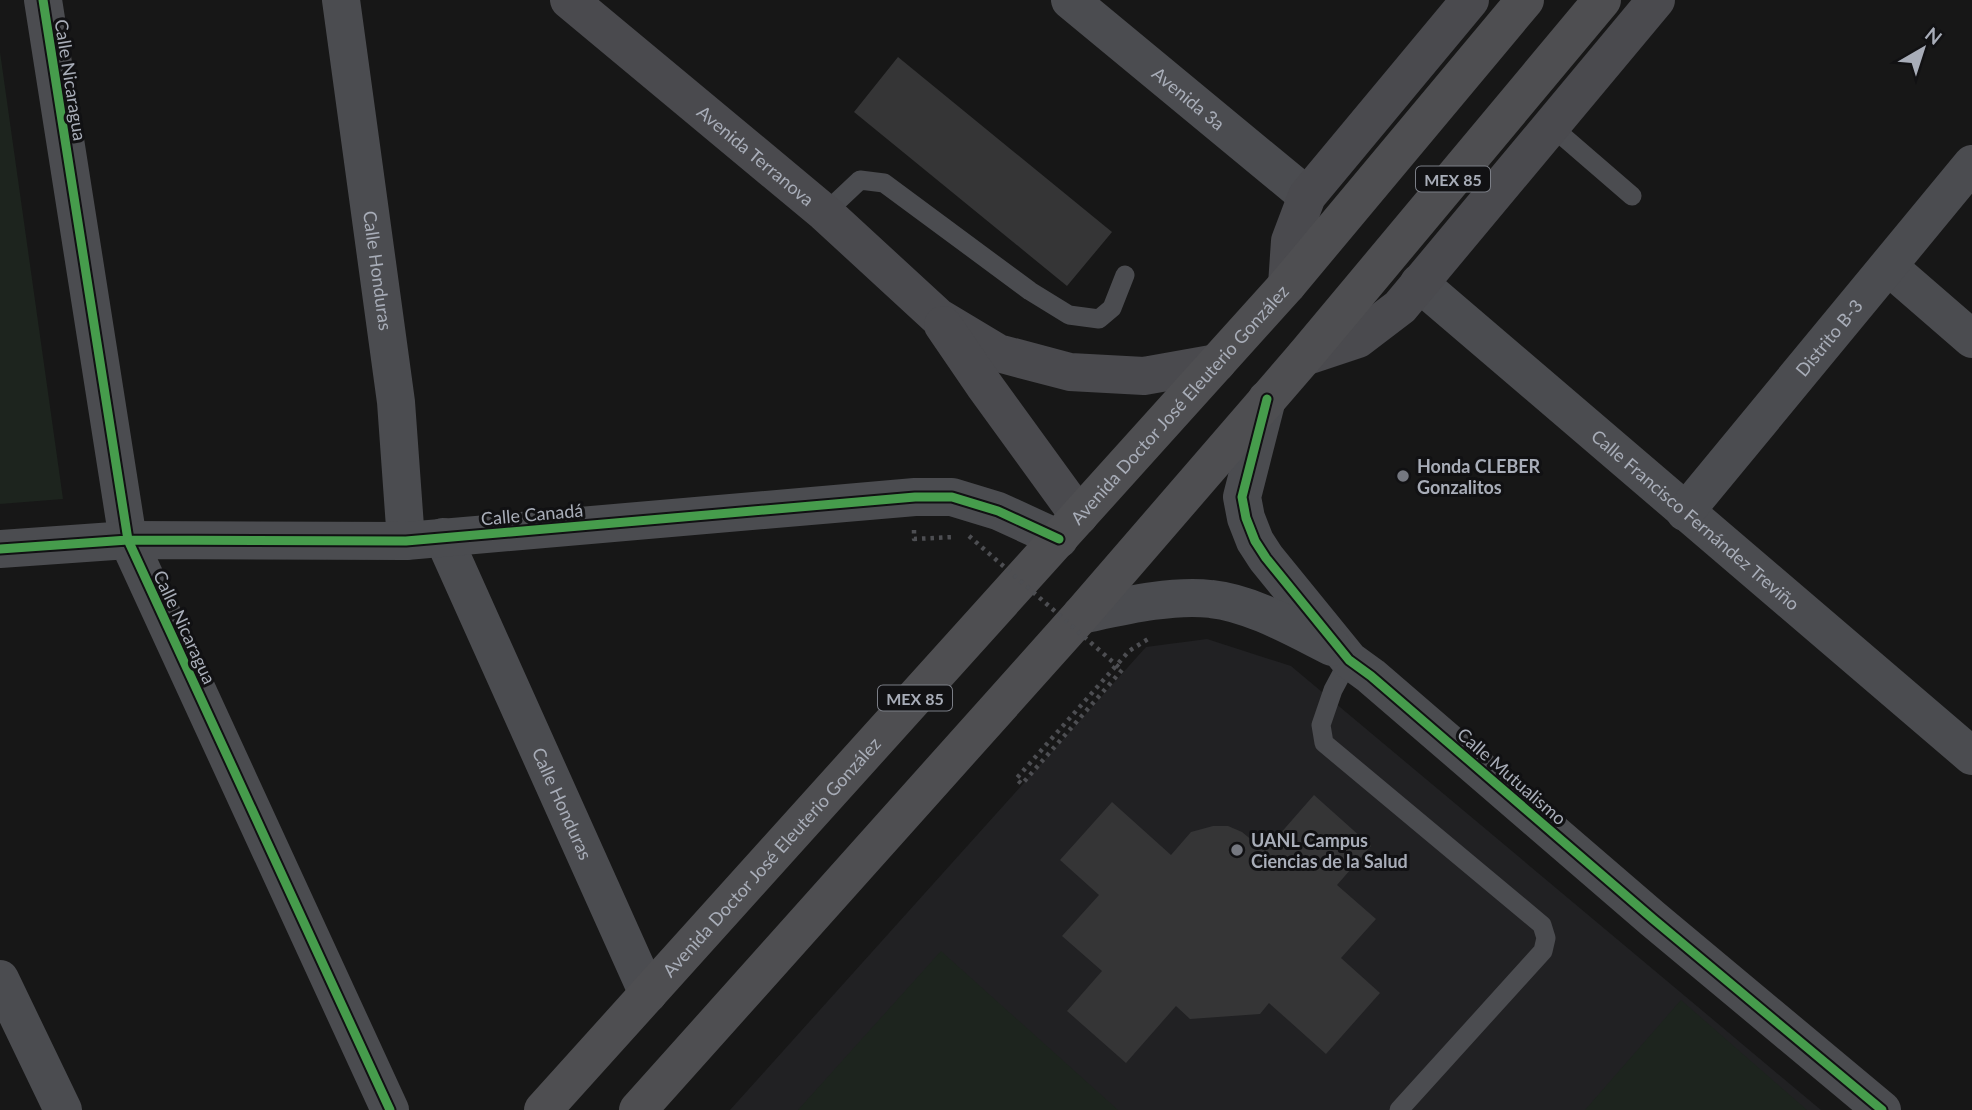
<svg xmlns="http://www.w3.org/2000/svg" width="1972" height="1110" viewBox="0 0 1972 1110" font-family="Lato,sans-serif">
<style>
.built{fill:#212123}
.green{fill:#1d241e}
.building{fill:#353536}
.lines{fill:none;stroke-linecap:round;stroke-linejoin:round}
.path{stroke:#4d4e52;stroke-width:4.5;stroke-dasharray:3.5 5;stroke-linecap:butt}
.lane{stroke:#4b4c50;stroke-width:19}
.street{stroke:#4b4c50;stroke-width:38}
.secondary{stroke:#4a4a4e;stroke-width:38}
.highway{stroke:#4e4e51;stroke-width:38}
.path-bridge{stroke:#4d4e52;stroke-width:4.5;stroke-dasharray:3.5 5;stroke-linecap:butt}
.cycleway-casing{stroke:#111113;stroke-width:13}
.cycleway{stroke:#469c4c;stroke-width:9}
.poi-dot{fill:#757880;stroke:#111113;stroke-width:2.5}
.labels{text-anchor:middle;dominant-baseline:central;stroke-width:6;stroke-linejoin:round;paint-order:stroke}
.shield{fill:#111113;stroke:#7b7e86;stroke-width:2}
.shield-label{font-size:16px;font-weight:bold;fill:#a8adb8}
.street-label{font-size:18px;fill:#a8adb8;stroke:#111113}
.poi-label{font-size:18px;font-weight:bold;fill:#a8adb8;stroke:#111113;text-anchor:start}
</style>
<rect width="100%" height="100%" fill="#171717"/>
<path class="built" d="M1207,639l84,27 530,444h-1091l416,-463z"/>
<path class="green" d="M0,52l63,447 -63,5z
M941,951l177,159h-320z
M1681,1000l126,110h-222z"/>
<path class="building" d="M898,57l214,175 -45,54 -213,-174z
M1314,795l57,51 -34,39 39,34 -35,39 39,35 -54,61 -57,-51 -9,11 -70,5 -14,-13 -50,57 -59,-52 35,-40 -40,-35 37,-41 -39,-35 52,-58 59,53 20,-23 22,-6h15l14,6 23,19z"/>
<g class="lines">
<path class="path" d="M914,530v9l41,-2
M1122,670l-100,114 -6,-5 113,-128 19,-12"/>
<path class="lane" d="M1551,126l81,70
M825,213l35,-33 24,3 146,108 39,24 30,4 13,-11 13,-33
M1349,660l-16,30 -12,35 3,18 218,182 4,13 -3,13 -144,159"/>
<g class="street">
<path d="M43,0l85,540 262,570"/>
<path id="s1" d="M341,0l55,402 10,139"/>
<path id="s2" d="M1070,0l237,196"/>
<path d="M1889,267l83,72"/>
<path id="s3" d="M1419,283l553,473"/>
<path d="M1267,399l-25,98 4,21 9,23 11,17 83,102 22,16 282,243 229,191"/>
<path id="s4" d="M1685,512l287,-348"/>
<path id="s5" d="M443,537l205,457"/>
<path d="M0,549l128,-9 278,1 509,-44h37l46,14 61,28"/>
<path d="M1081,615c38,-8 91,-21 130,-16 40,4 85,30 121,48"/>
<path d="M0,979l63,131"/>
</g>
<g class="secondary">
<path id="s6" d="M569,0l256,213 113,104 60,36 72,19 74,4 73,-13"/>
<path d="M1287,285l3,-44 17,-45 163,-196"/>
<path d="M943,325l41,60 95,131"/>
<path d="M1304,357l54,-18 42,-32 256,-307"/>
</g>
<g class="highway">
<path id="s7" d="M543,1110l744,-825 238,-285"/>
<path d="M638,1110l443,-495 223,-258 298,-357"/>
</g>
<path class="path-bridge" d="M969,536l153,134"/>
<g class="cycleway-casing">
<path id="cycleway" d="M43,0l85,540 262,570
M1267,399l-25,98 4,21 9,23 11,17 83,102 22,16 282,243 229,191
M0,549l128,-9 278,1 509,-44h37l46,14 61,28"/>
</g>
<use href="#cycleway" class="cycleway"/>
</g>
<g class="poi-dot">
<circle cx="1403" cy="476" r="7"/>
<circle cx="1237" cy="850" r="7"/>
</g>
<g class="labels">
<g class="shield">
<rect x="1416" y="166.5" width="74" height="25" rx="5"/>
<rect x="878" y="685.5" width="74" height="25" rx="5"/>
</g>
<g class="shield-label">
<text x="1453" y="179">MEX 85</text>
<text x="915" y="698">MEX 85</text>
</g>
<g class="street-label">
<text transform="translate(71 80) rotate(81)">Calle Nicaragua</text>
<text stroke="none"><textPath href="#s2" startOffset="154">Avenida 3a</textPath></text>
<text stroke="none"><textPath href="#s6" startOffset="243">Avenida Terranova</textPath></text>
<text stroke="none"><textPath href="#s1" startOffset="273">Calle Honduras</textPath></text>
<text stroke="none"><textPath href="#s4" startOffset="226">Distrito B-3</textPath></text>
<text stroke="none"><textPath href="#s7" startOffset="950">Avenida Doctor José Eleuterio González</textPath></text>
<text transform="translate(532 514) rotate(-5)">Calle Canadá</text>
<text stroke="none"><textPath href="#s3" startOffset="364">Calle Francisco Fernández Treviño</textPath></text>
<text transform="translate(185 627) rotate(65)">Calle Nicaragua</text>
<text transform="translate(1512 776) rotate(41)">Calle Mutualismo</text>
<text stroke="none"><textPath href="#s5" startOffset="292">Calle Honduras</textPath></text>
<text stroke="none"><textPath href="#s7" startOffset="341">Avenida Doctor José Eleuterio González</textPath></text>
</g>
<g class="poi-label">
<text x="1417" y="466">Honda CLEBER<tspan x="1417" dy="21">Gonzalitos</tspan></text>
<text x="1251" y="840">UANL Campus<tspan x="1251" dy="21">Ciencias de la Salud</tspan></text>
</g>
</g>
<g transform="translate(1923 49) rotate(39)" stroke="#111113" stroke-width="5" paint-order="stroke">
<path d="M0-5L12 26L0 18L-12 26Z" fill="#a8adb8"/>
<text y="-10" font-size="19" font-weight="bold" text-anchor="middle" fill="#a8adb8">N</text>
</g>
</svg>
